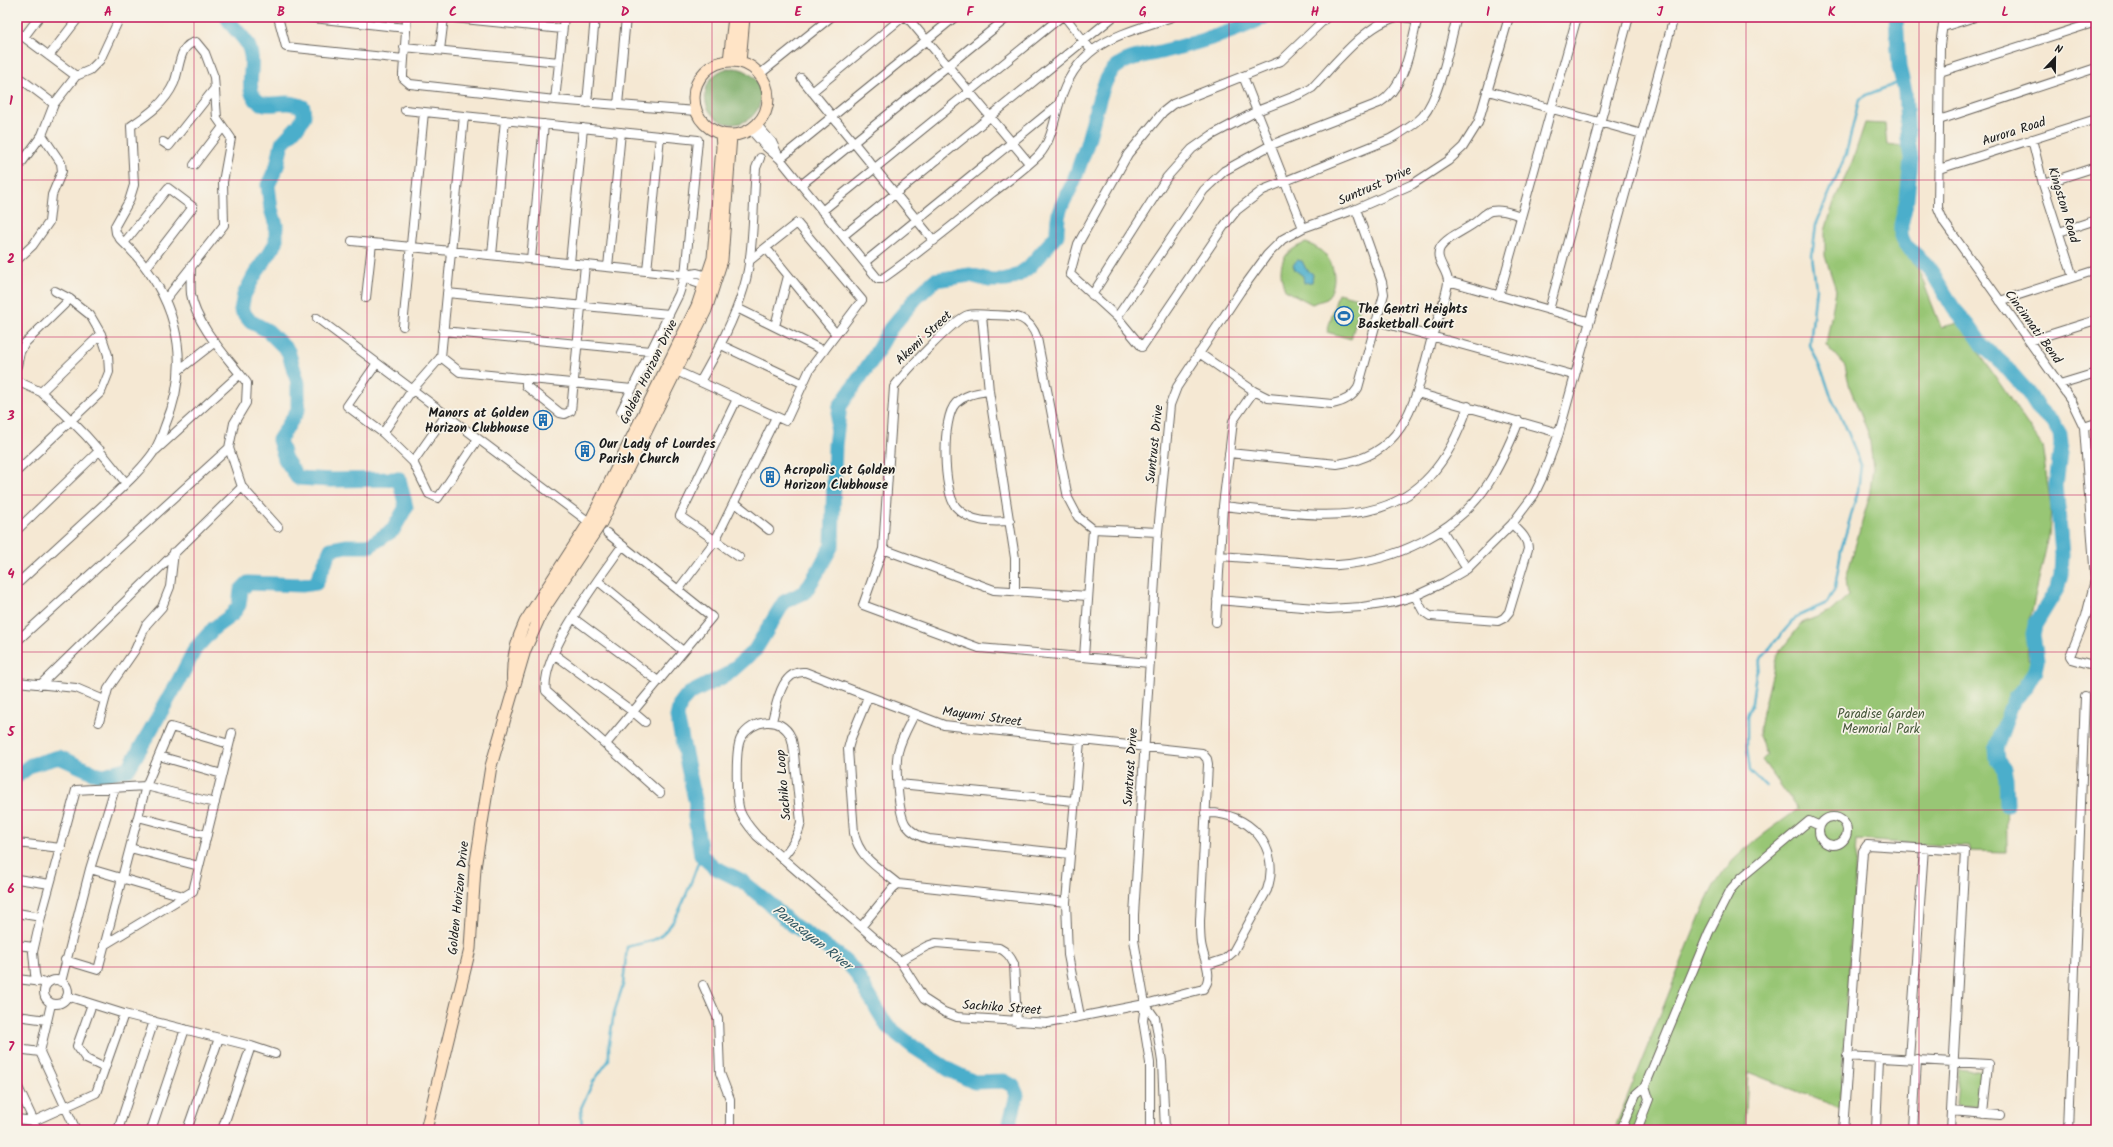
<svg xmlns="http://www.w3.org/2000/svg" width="2113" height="1147" viewBox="0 0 2113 1147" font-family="Kalam,sans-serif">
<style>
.green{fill:#98c675;stroke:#5a7148}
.forest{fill:#7aab66;stroke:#4b6441}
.water{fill:#4baecb;stroke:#346574}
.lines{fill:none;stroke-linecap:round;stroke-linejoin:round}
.stream{stroke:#4baecb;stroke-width:2.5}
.river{stroke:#4baecb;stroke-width:15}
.street-casing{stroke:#68635c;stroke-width:10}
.secondary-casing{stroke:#68635c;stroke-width:13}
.street{stroke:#fff;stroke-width:8}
.secondary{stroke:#ffe4c6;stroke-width:11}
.grid{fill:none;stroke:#c2185b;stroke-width:1;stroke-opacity:0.55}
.labels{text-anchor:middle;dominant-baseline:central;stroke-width:3.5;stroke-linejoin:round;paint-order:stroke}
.street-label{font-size:13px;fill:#1c1c1c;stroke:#f7f3e8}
.poi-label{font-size:13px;font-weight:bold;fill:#1c1c1c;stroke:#f7f3e8;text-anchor:start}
.park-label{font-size:13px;fill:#47583b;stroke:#f7f3e8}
.water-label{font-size:14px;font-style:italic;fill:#2f5662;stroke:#f7f3e8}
.neatline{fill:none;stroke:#c2185b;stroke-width:1.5}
.grid-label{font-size:13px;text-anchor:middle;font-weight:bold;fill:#c2185b}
</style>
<rect width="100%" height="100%" fill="#f7f3e8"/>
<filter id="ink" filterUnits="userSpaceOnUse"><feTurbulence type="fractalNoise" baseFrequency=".025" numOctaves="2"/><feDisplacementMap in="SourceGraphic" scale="8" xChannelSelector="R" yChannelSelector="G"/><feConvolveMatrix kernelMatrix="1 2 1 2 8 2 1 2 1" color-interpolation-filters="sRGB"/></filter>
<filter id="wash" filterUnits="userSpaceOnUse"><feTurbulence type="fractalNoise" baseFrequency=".012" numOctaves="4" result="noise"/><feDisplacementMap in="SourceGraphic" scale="16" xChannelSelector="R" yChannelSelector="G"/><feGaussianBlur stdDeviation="0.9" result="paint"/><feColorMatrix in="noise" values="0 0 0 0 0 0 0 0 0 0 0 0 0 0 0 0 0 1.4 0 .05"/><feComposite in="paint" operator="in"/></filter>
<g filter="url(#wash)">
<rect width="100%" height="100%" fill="#f5e8d3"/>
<path class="green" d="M1865,123l20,1 2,21 18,2 2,38 -2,19 -10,30 3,12 19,20 24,61 18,-4 83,123 9,62 -2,27 -22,98 1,26 9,2 -5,17 -18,21 -18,49 1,12 7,9 2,9 1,74 -37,-1v-4l-113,-7 -17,268 -92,-36 -3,58h-131l83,-207c8,-19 16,-40 30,-56 20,-23 48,-40 71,-58l-36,-49 5,-5 -8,-19 4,-24 14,-57 25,-32 29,-12 17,-15 -2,-18 23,-80 4,-30 -4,-33 -19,-47 -5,-22 -19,-21 10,-55 -11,-34v-25l10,-32 16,-34z
M1306,243c26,8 36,34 21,56l-15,5 -27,-14c-9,-24 -3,-39 21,-47z
M1338,293l24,6 -11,40 -24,-7z
M1959,1069l26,3 -4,34 -25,-2z"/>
<path class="forest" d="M705 96a28 28 0 1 1 56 0a28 28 0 1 1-56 0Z"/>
<path class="water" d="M1297,260l5,1 4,8 7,5 -1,8 -8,1 -1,-7 -8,-6 -2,-5z"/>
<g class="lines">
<path class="stream" d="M1766,786l-16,-15 -3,-23v-32l5,-14 4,-28 6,-17 34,-40 31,-14 8,-15 6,-38 17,-59 3,-26 -16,-40 -15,-31 -5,-15 -15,-34 6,-57 -4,-32 4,-31 30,-71 13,-54 7,-5 37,-14
M582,1130l-1,-22 12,-26 16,-22v-16l5,-31 9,-28 4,-38c9,-3 22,-4 30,-9 22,-13 35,-60 44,-83"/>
<path class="river" d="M1896,17l3,50 6,24 3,48 3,20 -4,40 -6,26v11l4,9 20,18 8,11 21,35 15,17 13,19 21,19 24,27 10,16 17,17 6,10 1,10 -5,41 6,69 -1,21 -3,12 -23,38 -2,10 4,26 -2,9 -10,18 -11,11 -18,49 1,12 7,9 2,9 1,27
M17,776l14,-11 28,-8 42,19 28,-8 50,-88 16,-31 19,-21 18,-13 7,-10 2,-15 7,-7 54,2 14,-2 15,-34 15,-3h23l24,-16 13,-23 -7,-28 -68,1 -33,-2 -13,-19 -6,-19 19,-30v-27l-10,-32 -20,-20 -18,-10 -9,-11 3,-15 10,-19 22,-33v-18l-5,-16 -3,-24 9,-19 5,-23 17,-18 5,-9 -1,-9c-17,-9 -30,1 -42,-4 -18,-8 -7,-33 -10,-48 -2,-17 -17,-23 -24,-38
M1008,1130l9,-35 -4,-9 -9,-5 -30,1 -23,-11 -36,-23 -28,-22 -33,-56 -16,-15 -48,-32 -21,-20 -27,-22 -28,-14 -13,-12 -6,-38 1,-13 -19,-87 3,-13 9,-10 39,-20 27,-24 29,-48 21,-10 13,-21 14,-26 3,-100 5,-39 32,-46 18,-31 26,-31 19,-18 35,-5 19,5h18l11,-5 11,-8 28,-32c0,-25 4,-28 14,-48 6,-12 9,-25 14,-37 7,-20 15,-67 28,-80 13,-14 34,-14 51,-19 33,-8 69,-18 100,-34"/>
</g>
</g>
<g filter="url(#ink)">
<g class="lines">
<g class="street-casing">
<path id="street" d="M278,17l8,30 118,12
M304,17l102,11
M407,17l-4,57v4l7,6 145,16 141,11
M444,17l118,12
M907,17l122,146
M1065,17l26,33
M1327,17l-46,44 -108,43 -10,8 -35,42 -50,90 -8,30 47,43 25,30 82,-121 13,-16 26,-20 127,-51c12,-7 24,-13 33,-23 18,-22 26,-71 34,-99
M1401,17l16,2
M1944,17l-4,28 -2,163 6,14 127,178 13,27 11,153 -9,36 -16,40 2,3 24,7
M1943,27l32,-10
M17,32l59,44
M24,37l15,-20
M404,47l155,15
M440,50l4,-33
M49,56l30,-39
M1940,72l156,-50
M760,74l71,-57
M17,76l37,28 -12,31 19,28 1,8 -10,24 -3,27 -16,23 -16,15
M1243,76l60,152
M801,78l133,163
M1488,91l154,43
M812,92l91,-75
M555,100l9,-83
M587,103l8,-86
M54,104l22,-28 14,-6 10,-10 20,-43
M618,105l8,-88
M405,110l293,30 -13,135 -6,19 -58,117
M464,116l-23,241 19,15 172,17
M1939,120l157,-52
M757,125l15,17 7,15
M751,130l15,17 14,12 98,120h4c38,-27 74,-56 110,-86 16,-12 33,-24 47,-38 12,-13 15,-34 20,-51 18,-62 58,-68 113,-87
M2032,139l11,45 30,93
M163,142l6,4 46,-58
M780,159l175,-142
M194,165l29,-38
M17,169l25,-34
M1939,169l157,-50
M2043,184l53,-17
M801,185l207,-168
M822,211l239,-194
M2059,232l37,-12
M843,236l270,-219
M352,241l333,34 12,-2 15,4
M124,243l44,-55 25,19 -47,61
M766,248l70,86
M492,255l13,-135
M531,259l13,-135
M865,262l194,-158
M570,263l13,-135
M608,267l13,-135
M647,271l13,-135
M685,275l9,7 15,5
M1448,281l140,40
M447,293l222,21
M1092,295l75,-118 25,-28 20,-14 45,-24 46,-18 9,-5c22,-23 54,-64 85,-71
M1499,296l78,-279
M366,298l6,-55
M2000,301l96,-31
M737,308l87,43
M1549,310l80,-293
M982,315l7,76 26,167v33
M1117,317l87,-127 20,-19 47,-26 108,-42c28,-17 31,-57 39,-86
M317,318l272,204
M1376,321l197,54
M403,326l21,-214
M775,326l13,-50
M443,331l207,20
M101,334l-60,58c33,29 59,57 85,91
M2029,341l67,-21
M721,345l81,38
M1199,353l55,38 14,7 64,6c11,-2 20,-6 26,-16l26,-94 -2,-12 -26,-73
M377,363l-30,43 36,27 30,29 16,32 9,4 40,-59
M17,366l3,-14 5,-9 45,-44
M672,369l114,52 24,-52 52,-69 -65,-77 -48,38
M179,370l36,-28
M240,374l7,9 -1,20 -12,20 -5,25 13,39 36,40
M526,378v8l34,27 5,1 6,-3 14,-146
M17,381l24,11
M700,382c17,-30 34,-61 44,-95 10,-33 9,-83 12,-119l4,-10
M2060,384l36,-11
M989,391c-13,2 -23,3 -33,12 -15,15 -13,89 0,104 14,16 35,15 54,14
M1417,393l142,40
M737,399l-57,117 59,41
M2084,427l12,-4
M383,433l29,-43 29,-33
M156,450l84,-76c-17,-21 -45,-52 -49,-80 -1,-9 0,-19 0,-28
M1229,453l108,11c72,-8 79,-69 95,-127 4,-14 15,-42 16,-55 0,-12 -14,-22 -8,-34 7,-12 27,-18 37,-27 4,-3 9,-9 14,-10 11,-2 20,2 30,5
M413,462l33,-47
M17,471l84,-79 8,-20 -1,-17 -7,-21 -11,-19 -20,-16 -15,-8
M734,502l35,28
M1223,506c113,12 201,32 245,-100
M17,530l83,-80
M1442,530l25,39
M622,546c-21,30 -82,108 -76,145l114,102
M883,549l111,41 94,6
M1220,556c26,2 52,4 79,6 12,1 26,4 39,3 57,-4 118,-32 150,-81 13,-20 22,-41 31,-63
M598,581l85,70
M17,584c28,-26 57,-52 85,-78 17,-16 37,-33 51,-53 5,-8 9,-18 12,-27 30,-70 9,-136 -45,-187l-4,-6 -1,-7 14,-25 5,-16 -3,-59c18,-12 34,-23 43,-43 6,-13 4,-39 22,-41l9,11 9,24 3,41 14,20 -8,44 1,43 -59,75
M678,590l37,-49 61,-124
M1415,596l8,15 7,5 68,5 6,-3 5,-6 19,-63c0,-11 -8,-17 -16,-25
M1217,600l111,9 34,-2 33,-5 20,-6 30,-14 22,-13 45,-45 22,-29 9,-19 16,-43 115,-416
M573,618l85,63
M1216,622l7,-116 10,-85 21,-30
M17,641l212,-193
M554,654l78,57 13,11
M1084,657l9,-128
M1150,663l-171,-15 -116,-43 20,-56 11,-162c9,-13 61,-69 74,-72 7,-2 15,0 22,0 23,1 38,-2 47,23l31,160 10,19 15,12 65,3
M17,682l59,6 28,12
M40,685l202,-198
M868,697l-17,41 -3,11 6,84c5,25 25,35 44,51
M914,715c-6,12 -13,24 -16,37 -3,14 0,62 8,73 6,8 14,12 23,14l141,15
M772,721c5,-18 9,-51 33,-49l139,53 258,28 5,6 1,5 -8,157c0,7 0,15 1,22 2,16 14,33 2,46l-58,15 -97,19 -91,-6 -13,-5 -20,-13 -24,-38 -143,-125c-6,-7 -14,-16 -17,-25 -4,-13 -5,-63 1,-73 11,-19 40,-23 50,-1 3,8 3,18 4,27 2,19 4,38 6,58 -3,15 -9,24 -19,36
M99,722l9,-33 27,-39 11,-25 16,-18 8,-20 4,-35
M1080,741l-14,161 2,53 12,61
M606,744l106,-127 -105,-84
M159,756l63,18
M899,784l175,17
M1205,813c44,-2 77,34 62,77l-34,62 -8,7 -18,6
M138,817l69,18
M1819 831a14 14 0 1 1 28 0a14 14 0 1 1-28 0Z
M17,843l44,5
M130,848l69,18
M90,869l93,27
M17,879l33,5
M17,913l24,4
M861,927l32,-39 5,-4 168,18
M17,945l17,2
M104,945l89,-54 39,-158
M65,960l33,10 48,-184 69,17
M900,961l27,-15 9,-3 63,5c8,4 11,8 15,16l3,58
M17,979l25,3
M44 992a12 12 0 1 1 24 0a12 12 0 1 1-24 0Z
M37,982l-2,-8 -2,-22 8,-35 35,-127 70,-4 25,-59 58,17
M61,982l29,-113 25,-81
M703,985l15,34 2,54 10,26v31
M67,996l57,18 127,32 -29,84
M51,1004l-11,48 36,78
M92,1004l-15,42 9,13 19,9
M1145,1004l10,14 2,11 5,33 3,68
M17,1016l30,4
M251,1046l24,8
M17,1049l23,3
M1847,1056l141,8 -5,50
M1909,1059l15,-211
M17,1085l21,45
M1951,1111l49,4
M17,1119l17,2 62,-28 28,-79
M118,1130l36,-109
M151,1130l34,-101
M187,1130l32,-92
M1150,1130v-67l-7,-43 2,-16 -11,-64v-25l24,-383 12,-127 7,-18 63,-95 27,-37 16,-16 20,-11 53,-19 57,-25 35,-23 15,-14 15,-24 31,-106
M1621,1130l15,-36 9,-8 64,-154 22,-43 11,-12 67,-56 11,5
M1637,1130l12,-31 -4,-13
M1843,1130l20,-279 4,-6 98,6 -15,279
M1876,1130l3,-72
M1913,1130l4,-71
M2069,1130l16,-434"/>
</g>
<g class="secondary-casing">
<path id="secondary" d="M694 98a37 37 0 1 1 74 0a37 37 0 1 1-74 0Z
M729,61l5,-44
M740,62l4,-45
M513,686c-2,-23 2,-43 12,-64l67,-104 105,-212 16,-48 9,-111 -1,-13
M426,1130l44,-181 5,-81 16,-102 34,-116 17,-38 59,-89 105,-213 16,-50 9,-125"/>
</g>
<use href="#street" class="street"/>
<use href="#secondary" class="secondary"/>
</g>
</g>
<path class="grid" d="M194,17v1113M367,17v1113M539,17v1113M712,17v1113M884,17v1113M1056,17v1113M1229,17v1113M1401,17v1113M1574,17v1113M1746,17v1113M1919,17v1113M17,180h2079M17,337h2079M17,495h2079M17,652h2079M17,810h2079M17,967h2079"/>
<defs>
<g id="stadium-ring" transform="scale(1)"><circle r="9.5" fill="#f7f3e8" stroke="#1f6fb2" stroke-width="1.5"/><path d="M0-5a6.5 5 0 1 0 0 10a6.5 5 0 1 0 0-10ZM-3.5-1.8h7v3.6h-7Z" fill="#1f6fb2"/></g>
<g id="building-ring" transform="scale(1)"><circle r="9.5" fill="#f7f3e8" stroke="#1f6fb2" stroke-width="1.5"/><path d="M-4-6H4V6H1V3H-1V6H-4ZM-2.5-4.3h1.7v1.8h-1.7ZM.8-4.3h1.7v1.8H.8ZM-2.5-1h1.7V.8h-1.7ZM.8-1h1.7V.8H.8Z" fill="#1f6fb2"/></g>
</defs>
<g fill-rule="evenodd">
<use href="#stadium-ring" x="1344" y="316"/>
<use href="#building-ring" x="543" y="420"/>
<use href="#building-ring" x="585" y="451"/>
<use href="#building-ring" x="770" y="477"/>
</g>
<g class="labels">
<g class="street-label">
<text transform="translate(2014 132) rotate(-18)">Aurora Road</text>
<text transform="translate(1375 186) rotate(-24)">Suntrust Drive</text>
<text transform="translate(2063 205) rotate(73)">Kingston Road</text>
<text transform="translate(2033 327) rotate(54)">Cincinnati Bend</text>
<text transform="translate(924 338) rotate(-43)">Akemi Street</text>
<text transform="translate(649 372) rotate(-64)">Golden Horizon Drive</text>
<text transform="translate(1155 444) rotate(-84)">Suntrust Drive</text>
<text transform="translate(982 717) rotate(8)">Mayumi Street</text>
<text transform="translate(1131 767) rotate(-86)">Suntrust Drive</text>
<text transform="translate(784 785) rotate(-95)">Sachiko Loop</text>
<text transform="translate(459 898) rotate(-84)">Golden Horizon Drive</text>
<text transform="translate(1002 1008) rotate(4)">Sachiko Street</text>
</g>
<g class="poi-label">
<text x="1358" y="309">The Gentri Heights<tspan x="1358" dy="15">Basketball Court</tspan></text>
<text x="529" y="413" text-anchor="end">Manors at Golden<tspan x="529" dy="15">Horizon Clubhouse</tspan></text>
<text x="599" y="444">Our Lady of Lourdes<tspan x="599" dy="15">Parish Church</tspan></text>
<text x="784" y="470">Acropolis at Golden<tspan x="784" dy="15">Horizon Clubhouse</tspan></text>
</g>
<g class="park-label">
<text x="1881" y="714">Paradise Garden<tspan x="1881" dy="15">Memorial Park</tspan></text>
</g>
<g class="water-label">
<text transform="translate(812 938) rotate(38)">Panasayan River</text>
</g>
</g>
<rect width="2113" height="1147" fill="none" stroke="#f7f3e8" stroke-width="44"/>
<g transform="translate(2055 58) rotate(22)" stroke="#f7f3e8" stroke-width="3" paint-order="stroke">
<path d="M0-3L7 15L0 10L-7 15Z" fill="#1c1c1c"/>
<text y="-6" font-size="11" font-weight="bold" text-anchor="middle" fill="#1c1c1c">N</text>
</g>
<rect x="22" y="22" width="2069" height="1103" class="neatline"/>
<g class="grid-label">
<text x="108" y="16">A</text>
<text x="281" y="16">B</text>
<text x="453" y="16">C</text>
<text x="625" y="16">D</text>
<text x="798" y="16">E</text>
<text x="970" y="16">F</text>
<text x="1143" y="16">G</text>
<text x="1315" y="16">H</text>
<text x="1488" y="16">I</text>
<text x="1660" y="16">J</text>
<text x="1832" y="16">K</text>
<text x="2005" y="16">L</text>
<text x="11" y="105">1</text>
<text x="11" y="263">2</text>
<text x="11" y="420">3</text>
<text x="11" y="578">4</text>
<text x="11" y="736">5</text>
<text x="11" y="893">6</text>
<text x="11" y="1051">7</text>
</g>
</svg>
